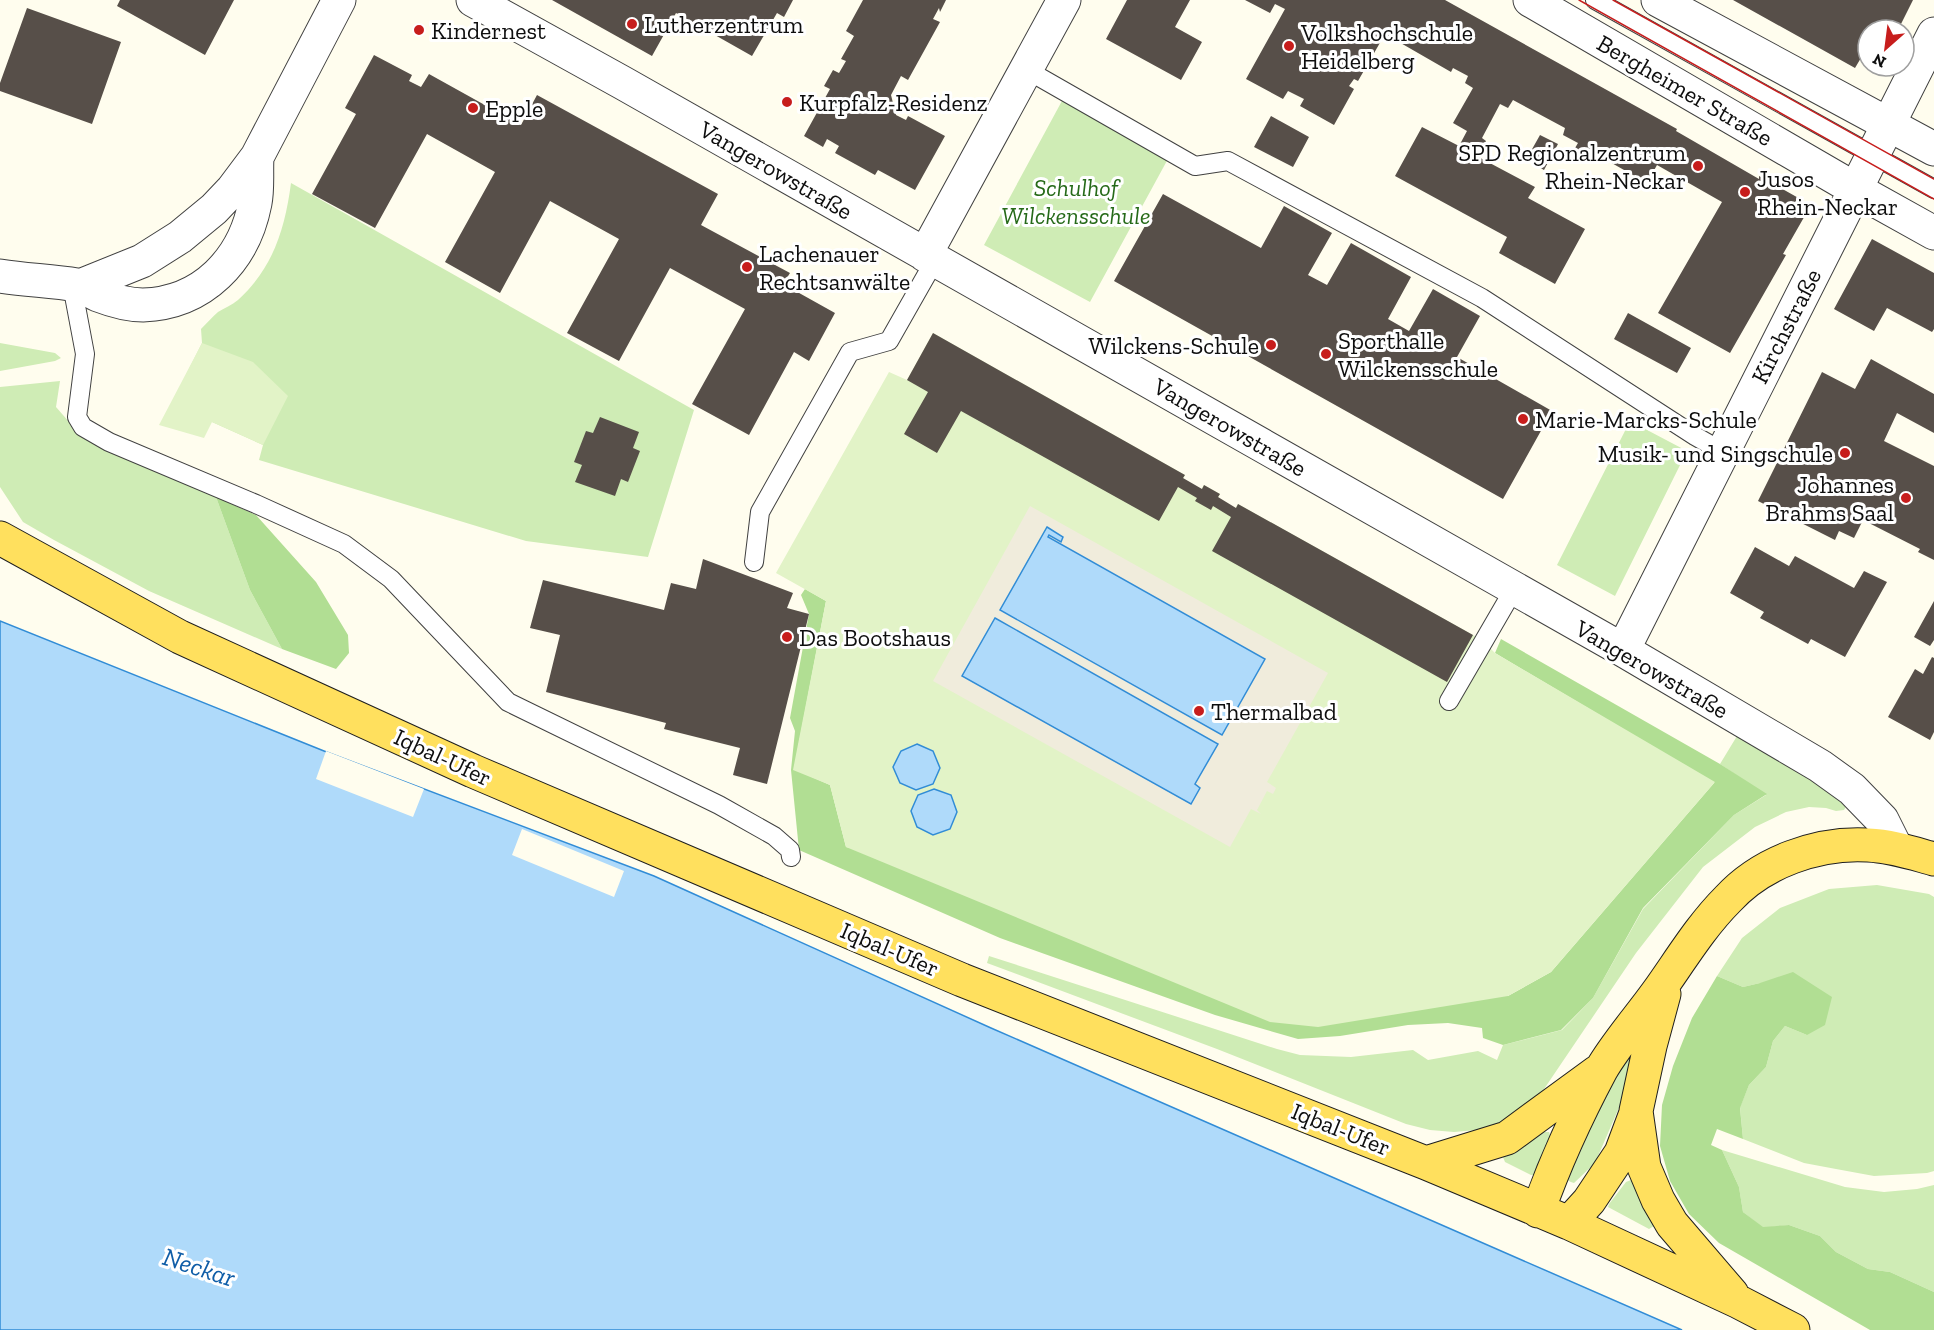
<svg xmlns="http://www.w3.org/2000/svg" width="1934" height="1330" viewBox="0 0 1934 1330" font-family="'Zilla Slab',serif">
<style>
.green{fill:#cfecb5}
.forest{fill:#b1de93}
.pitch{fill:#e2f3c7}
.plaza{fill:#f0ecdc;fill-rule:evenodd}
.water{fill:#afdafa;stroke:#318cd6;stroke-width:1.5}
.pier{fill:#fffdee}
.building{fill:#574f49}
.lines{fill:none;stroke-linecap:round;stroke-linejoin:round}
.service-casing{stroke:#414141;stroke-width:20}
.minor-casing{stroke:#414141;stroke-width:35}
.tertiary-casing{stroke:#414141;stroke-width:35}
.primary-casing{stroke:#1f1f1f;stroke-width:35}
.service{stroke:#fff;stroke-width:18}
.minor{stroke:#fff;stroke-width:33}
.tertiary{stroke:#fff;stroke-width:33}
.primary{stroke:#ffe05e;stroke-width:33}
.tram{stroke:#c71d1c;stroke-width:1.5}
.poi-dot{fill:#c71d1c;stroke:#fff;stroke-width:2}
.labels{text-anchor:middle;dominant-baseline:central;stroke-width:6;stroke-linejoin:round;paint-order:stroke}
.poi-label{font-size:24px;fill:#0e0e0e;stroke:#fff;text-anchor:start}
.street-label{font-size:24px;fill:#0e0e0e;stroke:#fff}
.park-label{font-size:24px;font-style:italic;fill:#266a19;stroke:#fff}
.water-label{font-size:26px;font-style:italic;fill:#0f5da7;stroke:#fff}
</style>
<rect width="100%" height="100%" fill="#fffdee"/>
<path class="green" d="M1063,99l106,58 -79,145 -106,-57z
M291,183l403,227 -46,147 -122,-16 -267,-81 4,-15 -51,-23 -32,-35 22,-44 -1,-14c6,-6 11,-12 17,-17 6,-4 14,-7 20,-12 35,-32 47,-71 53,-117z
M0,343l55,10 6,5 -6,3 -55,10z
M60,381l-4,26 21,24 139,66 34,93 32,59 -133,-58 -95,-51 -31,-18 -23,-35v-100z
M1630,421l57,30 -72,145 -58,-31z
M1737,736l107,60 4,7 -4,7 -8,1 -10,-3 -17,-1 -23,5 -31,15 -52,40 -67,86 -96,142 -34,26 -29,9 -23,2 -24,-2 -24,-6 -189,-75 -230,-86 2,-7 288,93 23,6 51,2 62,-7 15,10 50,-9 19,9 6,-15 59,-15 31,-32 50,-89 91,-94 32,-20 -46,-31z
M1877,885l52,9 5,3v274l-7,2 -53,3 -38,-7 -32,-6 -61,-24 -3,-32 9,-22 17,-18 7,-26 12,-15 22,9 -47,-52 -17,4 -26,-11 25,-38 38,-30 49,-19z
M1630,1054l4,1 4,9 -43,99 -21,20c-7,-2 -8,-4 -8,-11l60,-115z
M1542,1132h7l2,6 -15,37h-5l-26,-13 -2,-5 3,-5z
M1722,1150l123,37 39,5 33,-3 17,-4v107l-44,-20 -22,-3 -32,-17 -16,-16 -31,-11 -26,3 -20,-16 -4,-25z
M1631,1180l7,4 17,38 -1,4 -5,3 -41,-22 1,-3 17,-22z"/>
<path class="forest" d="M216,497l40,18 60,67 32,53 1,18 -13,16 -54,-20 -32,-59z
M805,589l21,12 -32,168 36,16 16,62 662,149 43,-24 163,-189 -219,-130 6,-14 219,125 47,30 -33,21 -91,93 -50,90 -32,32 -58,15 -20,-7 -1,-10 -34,-5 -40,2 -68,11 -42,3 -83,-24 -215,-77 -201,-88 -8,-80 4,-39 -5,-13 19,-104 -8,-19z
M1793,972l39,25 -7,28 -18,10 -22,-9 -12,15 -7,26 -17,18 -9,23 3,31 -26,-10 -6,16 11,5 17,37 4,25 20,15 26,-2 31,11 16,16 32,17 22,3 44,20v38h-64l-151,-87 -30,-29 -19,-33 -10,-35 2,-41 11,-39 19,-48 25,-42 26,11 17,-4z"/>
<path class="pitch" d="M933,333l252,142 -4,8 18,10 5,-8 16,9 -4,8 17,10 5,-8 235,131 11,7 11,11 220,129 -164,190 -43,24 -190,31 -48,-5 -424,-175 -16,-62 -37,-15 33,-169 -50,-28 113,-201 18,8z
M202,343l51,19 35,34 -25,49 -51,-23 -8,16 -45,-13z"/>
<path class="plaza" d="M1030,506l298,167 -61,109 9,6 -3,6 -6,-3 -10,19 4,4 -10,-5 -21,38 -297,-166zM1046,527l2,10 175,198 -223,-125zM995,619l222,125 -22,41 5,3 -9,16 -228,-128z"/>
<path class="water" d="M1047,527l16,10 -2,5 -12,-7 -1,2 217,122 -43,76 -222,-125z
M995,618l223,126 -23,40 5,4 -9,16 -229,-128z
M0,621l324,130 330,125 337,152 691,302h-1682z
M917,744l16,7 7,17 -7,16 -17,6 -16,-7 -7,-16 8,-16z
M934,789l17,6 6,17 -7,17 -17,6 -16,-8 -6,-16 7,-16z"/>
<path class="pier" d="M326,751l98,38 -11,28 -97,-38z
M522,829l102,42 -10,26 -102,-42z"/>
<path class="building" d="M120,0h114l-29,55 -88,-49z
M552,0h241l-9,17 -7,-4 -25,43 -76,-43 -24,43z
M863,0h83l-6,12 -1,-4 -6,11 7,3 -32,58 -7,-4 -10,19 5,20 10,5 2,-4 37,20 -30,54 -37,-20 -3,5 -40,-22 4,-7 -12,-7 -4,8 -19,-11 26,-47 -6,-3 9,-16 6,3 7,-12 -5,-2 13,-23 -8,-5z
M1127,0h63l-15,27 27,15 -21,38 -75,-41z
M1245,0h200l232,129 -1,2 83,48v-3l52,29 -28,49 3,1 -56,98 -72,-40 64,-111 -65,-37 -10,18 -53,-30 -2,4 -17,-9 3,-5 -15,-8 2,-7 -52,-28 -5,8 -8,-4 -18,34 4,3 -5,9 -7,-4 -3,7 64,34 -7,11 57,31 -30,55 -56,-31 8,-16 -112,-61 27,-49 37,19 8,-15 -14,-8 20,-35 -8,-5 3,-7 -15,-8 -2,4 -66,-38 -27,47 -4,-2 -5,7 5,3 -20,36 -34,-19 4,-7 -16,-8 -5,8 -37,-20 39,-70 -10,-5 -5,9z
M1733,0h180l-15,30h-30v16l-13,22z
M27,8l94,34 -29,82 -92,-33v-8z
M374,55l38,20 -3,6 12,6 8,-13 92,51 16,-30 181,99 -17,31 89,48 -7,11 52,29 -26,48 -15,-9 -45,83 -57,-31 53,-95 -75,-41 -51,93 -52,-28 52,-94 -69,-38 -50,92 -55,-31 50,-90 -68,-38 -52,94 -63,-34 44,-80 -11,-6z
M1271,116l38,21 -16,30 -39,-20z
M1540,135l18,9 -14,26 -18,-10z
M1163,194l98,54 23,-42 48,27 -24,42 19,10 24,-42 60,34 -23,42 21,12 24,-42 47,27 -23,41 95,54 -49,88 -389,-218z
M1872,239l62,34v56l-2,3 -45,-24 -13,23 -40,-22z
M1628,313l63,35 -14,25 -63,-34z
M933,333l252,142 -2,3 19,11 2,-4 16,9 -2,3 18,11 2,-4 235,131 -26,47 -235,-131 19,-34 -18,-11 -2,4 -16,-9 2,-3 -19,-11 -19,34 -198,-110 -24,42 -33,-19 24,-42 -21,-12z
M1871,359l63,35v39l-37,-20 -13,28 50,25v94l-16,-8 2,-3 -57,-29 -9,18 -15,-7 -4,9 -77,-39 64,-129 33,17z
M600,417l39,15 -6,16 7,3 -12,31 -7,-3 -6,17 -40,-14 7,-17 -8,-3 12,-31 7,2z
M1755,547l34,19 6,-10 59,32 10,-17 23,11 -42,75 -34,-18 -3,5 -48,-26 4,-6 -34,-19z
M703,559l90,34 -6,15 22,6 -42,170 -34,-9 7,-27 -76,-19 2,-6 -120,-31 14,-57 -30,-7 13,-48 121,30 7,-27 25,6z
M1934,601v39l-4,6 -16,-9z
M1932,657l2,1v74l-4,8 -42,-23 27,-48 8,5z"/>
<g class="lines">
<g class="service-casing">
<path id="service" d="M1595,0l339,189
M1027,70l168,96 33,-5 254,137 213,138 28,16
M72,285l13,69 -8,63 6,10 26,15 147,62 88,40 47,35 117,123 211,103 55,31 16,14 1,7
M754,562l6,-50 90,-160 39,-11 46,-81
M1449,701l65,-112"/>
</g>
<g class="minor-casing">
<path id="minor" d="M473,0l150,83 1000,567 197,116 32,23 30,31 14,28
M925,255l139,-255
M0,276c26,4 52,5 77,9 8,2 14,7 21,10 13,5 31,10 45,10 60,-2 101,-45 112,-102 3,-15 1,-31 2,-46
M80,286l62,-25 38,-24 34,-28 19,-20 24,-32 82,-157
M1623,650l311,-616"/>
</g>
<g class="tertiary-casing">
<path id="tertiary" d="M1530,0l325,189 79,44
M1658,0l276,149"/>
</g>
<g class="primary-casing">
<path id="primary" d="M0,538l180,99 293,134 489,209 464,183 143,60 170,79 54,28
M1664,994l-14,52 -14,65 8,56 14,33 14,24 60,70
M1426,1163l81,-25 90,-66
M1538,1211c17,-48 39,-96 63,-141 15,-26 38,-52 56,-77 23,-32 43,-66 71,-94 34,-37 90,-57 140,-54 23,1 44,8 66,14
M1569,1223l20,-22 32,-48 15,-40"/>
</g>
<use href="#service" class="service"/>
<use href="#minor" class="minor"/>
<use href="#tertiary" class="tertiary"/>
<use href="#primary" class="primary"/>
<path class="tram" d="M1579,0l355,199
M1613,0l321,179"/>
</g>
<g class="poi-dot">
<circle cx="632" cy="24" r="6"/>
<circle cx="419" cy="30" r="6"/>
<circle cx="1289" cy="46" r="6"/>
<circle cx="787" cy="102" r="6"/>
<circle cx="473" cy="108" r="6"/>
<circle cx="1698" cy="166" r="6"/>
<circle cx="1745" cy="192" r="6"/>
<circle cx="747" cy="267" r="6"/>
<circle cx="1271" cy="345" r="6"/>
<circle cx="1326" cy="354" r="6"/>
<circle cx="1523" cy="419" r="6"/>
<circle cx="1845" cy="453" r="6"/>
<circle cx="1906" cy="498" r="6"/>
<circle cx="787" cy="637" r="6"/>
<circle cx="1199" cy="711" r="6"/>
</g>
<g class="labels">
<g class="poi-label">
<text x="644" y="24">Lutherzentrum</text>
<text x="431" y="30">Kindernest</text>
<text x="1301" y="32">Volkshochschule<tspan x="1301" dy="28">Heidelberg</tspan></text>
<text x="799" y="102">Kurpfalz-Residenz</text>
<text x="485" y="108">Epple</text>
<text x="1686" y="152" text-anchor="end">SPD Regionalzentrum<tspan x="1686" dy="28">Rhein-Neckar</tspan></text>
<text x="1757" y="178">Jusos<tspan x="1757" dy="28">Rhein-Neckar</tspan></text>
<text x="759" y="253">Lachenauer<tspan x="759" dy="28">Rechtsanwälte</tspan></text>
<text x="1338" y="340">Sporthalle<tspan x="1338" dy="28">Wilckensschule</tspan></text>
<text x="1259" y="345" text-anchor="end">Wilckens-Schule</text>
<text x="1535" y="419">Marie-Marcks-Schule</text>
<text x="1833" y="453" text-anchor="end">Musik- und Singschule</text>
<text x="1894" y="484" text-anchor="end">Johannes<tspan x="1894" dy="28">Brahms Saal</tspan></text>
<text x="799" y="637">Das Bootshaus</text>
<text x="1211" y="711">Thermalbad</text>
</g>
<g class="street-label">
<text transform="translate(1685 90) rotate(30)">Bergheimer Straße</text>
<text transform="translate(776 170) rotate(30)">Vangerowstraße</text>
<text transform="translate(1786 326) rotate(-63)">Kirchstraße</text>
<text transform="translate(1230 427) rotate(30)">Vangerowstraße</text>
<text transform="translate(1652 669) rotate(30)">Vangerowstraße</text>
<text transform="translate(443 757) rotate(25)">Iqbal-Ufer</text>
<text transform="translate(890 949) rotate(23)">Iqbal-Ufer</text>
<text transform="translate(1341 1129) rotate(22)">Iqbal-Ufer</text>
</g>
<g class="park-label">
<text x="1076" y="187">Schulhof<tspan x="1076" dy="28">Wilckensschule</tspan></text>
</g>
<g class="water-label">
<text transform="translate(199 1267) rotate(18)">Neckar</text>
</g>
</g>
<g transform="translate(1886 48) rotate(208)"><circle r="28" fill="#ffffff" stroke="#9f9f9f" stroke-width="1.5"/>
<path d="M0-4.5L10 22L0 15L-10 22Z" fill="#c71d1c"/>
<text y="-9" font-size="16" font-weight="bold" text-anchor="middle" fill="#0e0e0e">N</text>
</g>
</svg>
